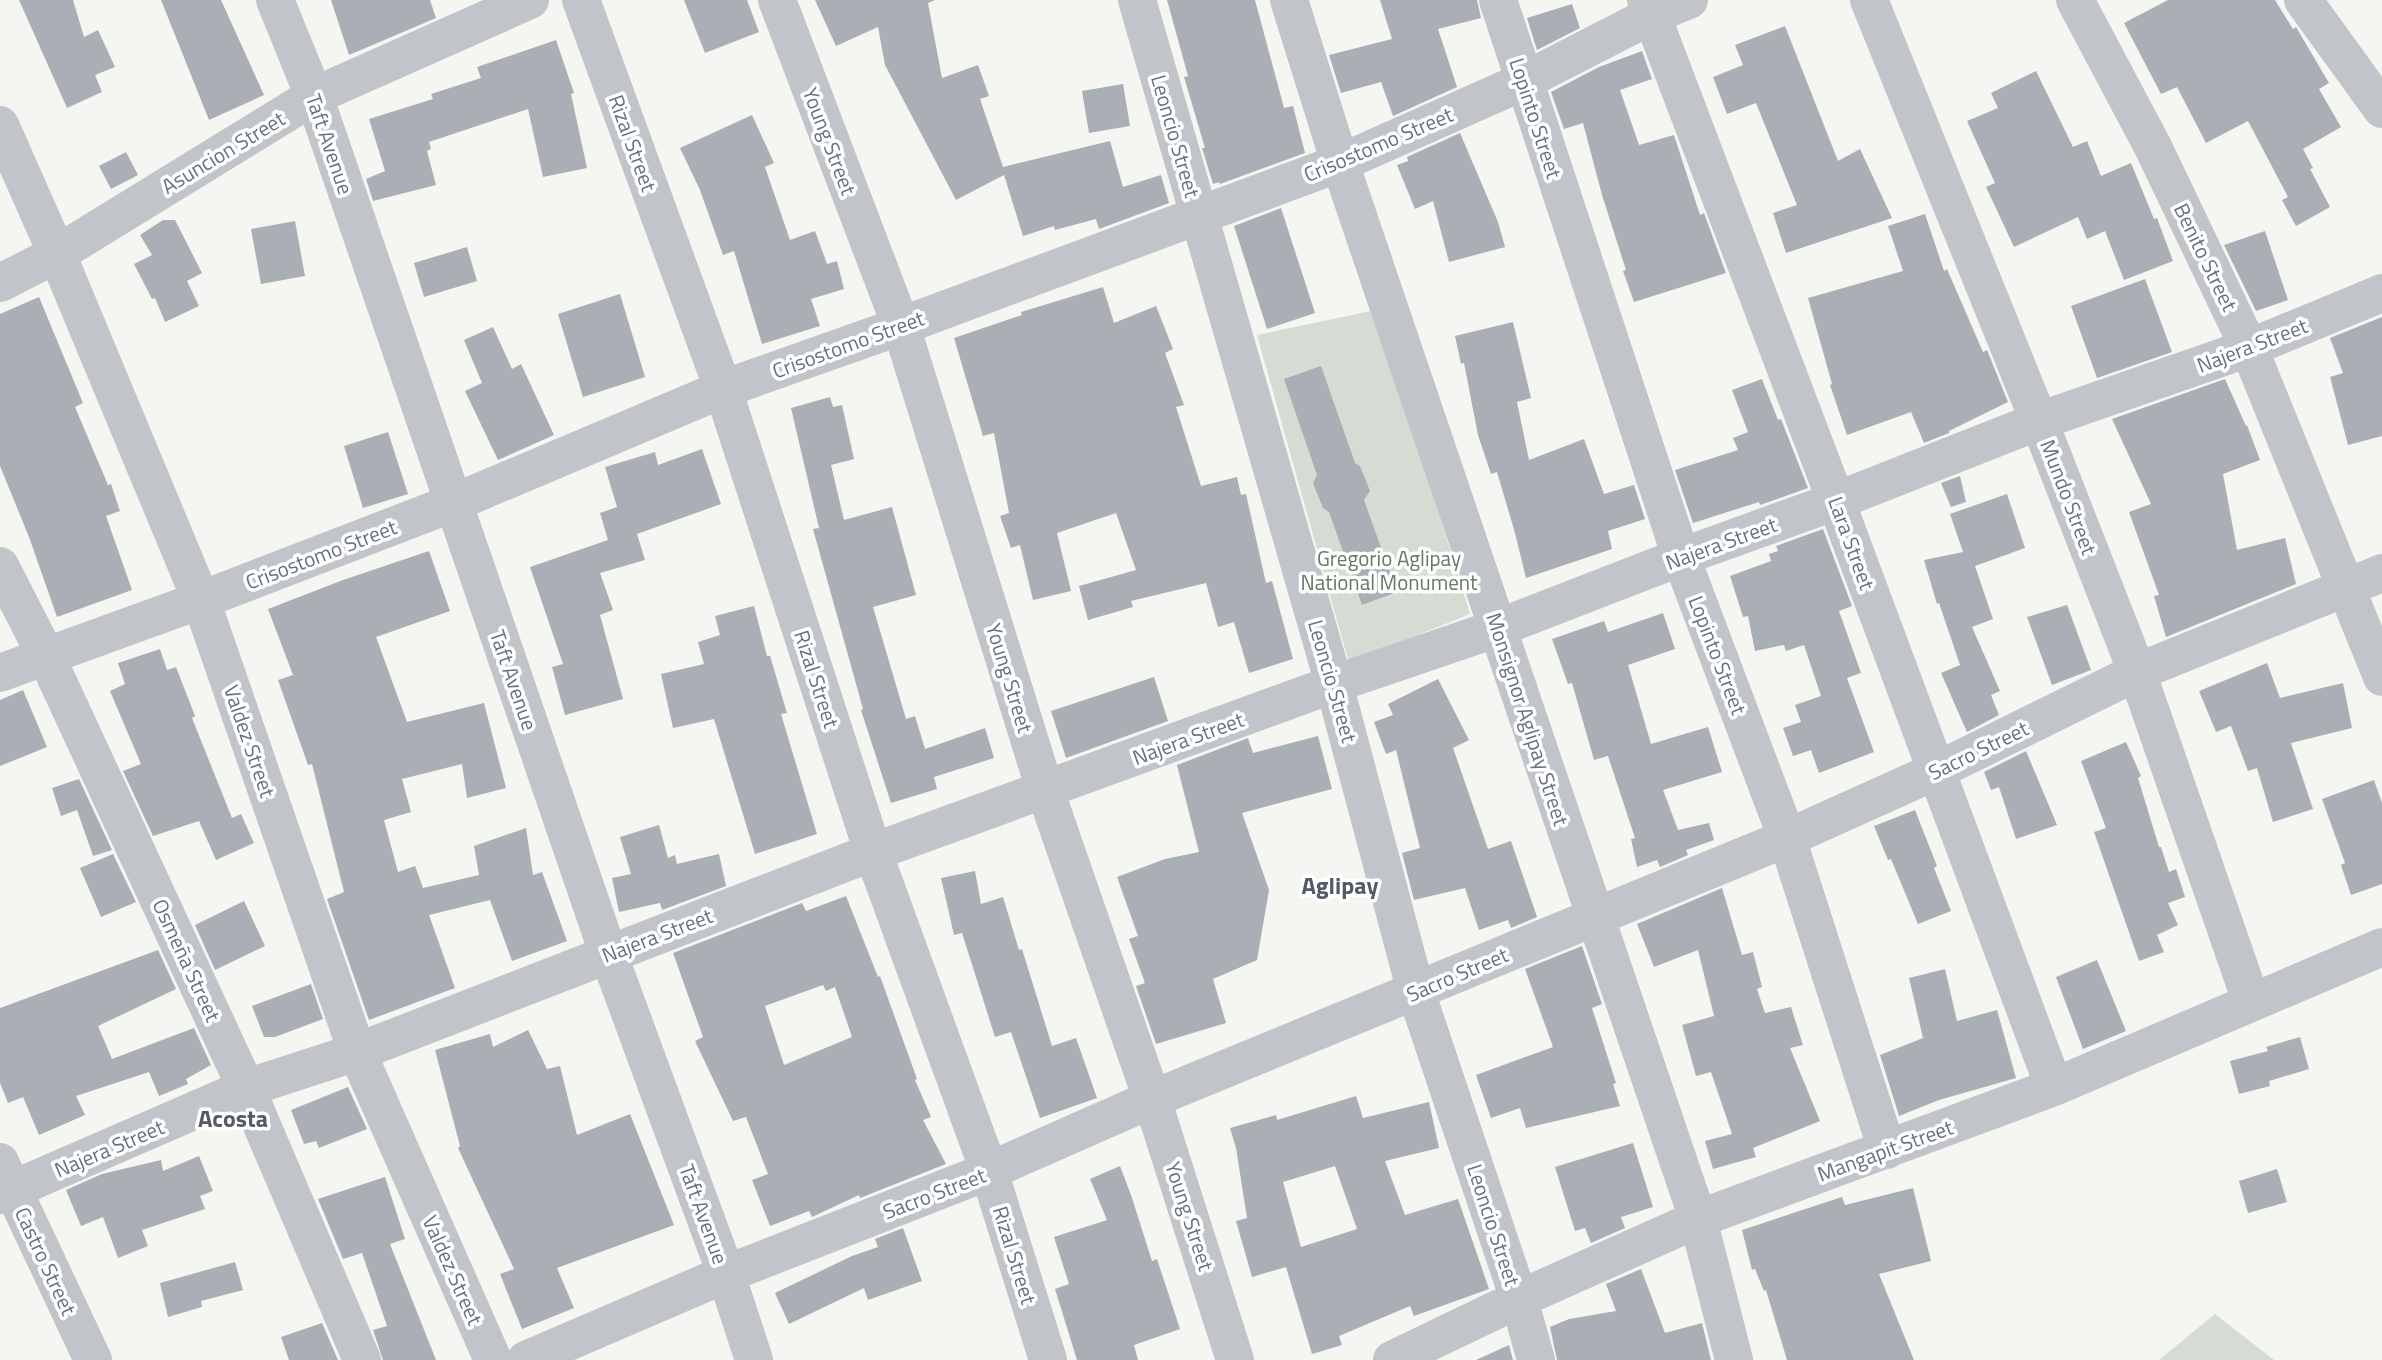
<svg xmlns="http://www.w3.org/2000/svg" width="2382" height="1360" viewBox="0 0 2382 1360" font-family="'Titillium Web',sans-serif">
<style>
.green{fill:#d5dcd4}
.building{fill:#aaafb6;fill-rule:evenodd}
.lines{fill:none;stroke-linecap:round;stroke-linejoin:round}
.minor{stroke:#c1c4c8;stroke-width:38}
.labels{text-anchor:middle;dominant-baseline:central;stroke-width:7;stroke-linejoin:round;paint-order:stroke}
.street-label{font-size:21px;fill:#667182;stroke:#fff}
.park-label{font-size:21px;fill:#657964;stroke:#fff}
.quarter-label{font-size:24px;font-weight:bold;fill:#535b67;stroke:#fff}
</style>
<rect width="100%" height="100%" fill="#f5f6f2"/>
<path class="green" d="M1376,310l94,304 -121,49 -92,-328z
M2215,1314l59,46h-115z"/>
<path class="building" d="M19,0h54l11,37 14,-7 17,37 -20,8 7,17 -35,16z
M161,0h60l43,95 -55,25z
M331,0h99l6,18 -87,37z
M684,0h63l12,32 -54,21z
M815,0h120l-7,3 14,75 36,-13 11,31 -9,3 23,68 107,-26 13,46 38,-12 8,28 -70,26 -3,-10 -41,11 -1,-4 -31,10 -19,-61 -48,25 -71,-135 -7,-38 -42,19z
M1167,0h88l29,108 9,-2 12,47 -85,31 -1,-2 -6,2 -11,-36h3l-21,-71 4,-1z
M1380,0h97l4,18 -43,11 19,58 -64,29 -12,-34 -40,11 -12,-38 63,-16z
M2168,0h107l18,29 3,-2 3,5 30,51 -10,6 22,38 -38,22 10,19 -3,1 20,38 -34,19 -14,-26 6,-3 -40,-76 -42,22 -29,-56 -16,7 -37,-71z
M1572,4l8,24 -43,22 -10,-32z
M1785,26l53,135 22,-12 32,69 -106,35 -13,-40 24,-8 -41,-102 -29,11 -14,-37 30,-12 -8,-20z
M556,40l18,53 -3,1 16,74 -44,9 -15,-68 -99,33 2,7 -4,2 9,34 -63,16 -7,-22 19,-8 -16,-52 64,-20 -2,-5 50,-16 -4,-11z
M1642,51l10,28 -32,11 19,55 35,-10 26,80 4,-2 22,60 -92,29 -11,-31 3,-1 -24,-75 -19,-72 -19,6 -13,-37 48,-25z
M2036,71l37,76 14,-6 14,35 30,-13 23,56 3,-1 16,43 -49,19 -19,-49 -18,8 -9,-22 -64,30 -28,-60 9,-4 -28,-62 31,-13 -7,-15z
M1123,84l7,42 -41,7 -7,-42z
M752,115l22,48 -9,4 25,73 25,-9 12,33 10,-3 7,28 -33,10 9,27 -58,18 -28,-93 -11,4 -23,-65 -20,-42z
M1460,133l38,89 7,25 -56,15 -16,-61 -18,8 -18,-44 11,-4 -1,-4z
M126,152l12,23 -27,14 -12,-23z
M1281,208l34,105 -48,16 -33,-103z
M1925,214l19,57 3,-2 36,83 4,-2 21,52 -59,29v2l-25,10 -13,-31 -64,23 -17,-50 2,-1 -24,-86 95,-27 -15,-45z
M163,220h12l27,53 -15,8 12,25 -34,16 -10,-24 -3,1 -18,-35 18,-9 -12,-20z
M295,221l10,55 -44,8 -10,-55z
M2265,231l23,69 -32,11 -32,-66z
M467,247l10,34 -53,16 -10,-34z
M2145,279l27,73 -75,26 -26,-72z
M1103,287l11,36 42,-17 17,43 -8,4 19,52 -8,2 25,79 36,-9 4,18 5,-1 20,89 6,-2 21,78 -44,14 -15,-51 -16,5 -12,-44 -75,18 2,6 -45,13 -9,-34 57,-16 -20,-57 -59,20 14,58 -38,9 -13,-55 -9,3 -11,-32 9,-3 -15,-80 -11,3 -29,-98 68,-23 -1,-3z
M620,294l25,83 -62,20 -25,-83z
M39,297l44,106 -8,4 33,78 3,-1 9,27 -14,5 26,74 -75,27 -28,-80 -29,-71v-152z
M2382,317v119l-34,9 -18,-68 13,-4 -13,-35z
M1513,322l18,76 -14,4 12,58 55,-21 20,55 30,-9 11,34 -37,12 4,18 -86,29 -11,-45 -18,-61 -6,2 -13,-39 -14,-72 -3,1 -6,-28z
M493,327l19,42 9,-5 33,71 -56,25 -33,-69 17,-8 -18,-43z
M1321,366l34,97 5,3 10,25 -6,9 33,92 -35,13 -33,-93 -6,-4 -10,-25 4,-8 -33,-96z
M1762,379l16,41 3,-1 27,69 -48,17 -1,-3 -66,21 -18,-53 63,-20 -5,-12 15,-6 -16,-42z
M2225,379l21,47 1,-1 13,35 -37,14 14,76 48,-12 11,46 -130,53 -12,-41 5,-1 -30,-83 22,-8 -39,-85z
M830,397l3,10 9,-2 12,54 -23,6 13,55 48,-13 24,88 -43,12 33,112 9,-3 10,33 60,-21 9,30 -60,19 3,12 -46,14 -30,-93 2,-1 -50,-180 6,-1 -28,-120z
M388,432l20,62 -45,14 -19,-62z
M702,449l19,55 -84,30 8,26 -45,13 13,37 -13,5 23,84 -58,16 -13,-48 11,-3 -33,-97 78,-27 -8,-27 17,-6 -12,-40 50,-15 3,13z
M1960,476l6,26 -15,5 -10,-24z
M2007,494l18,54 -50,18 18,53 -21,8 28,64 -9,4 8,20 -32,17 -26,-59 19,-8 -21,-62 -2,1 -13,-44 39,-8 -13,-38z
M1823,529l29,77 -13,5 22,62 -14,5 27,74 -55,21 -8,-23 -18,6 -10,-28 18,-6 -6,-17 26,-9 -17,-51 -18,6 -2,-6 -29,6 -7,-35 -5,1 -13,-41 41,-15 -2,-7 9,-3 -2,-5z
M429,551l21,60 -74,26 31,85 77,-19 22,85 -39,10 -5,-34 -60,15 9,33 -27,8 14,52 17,-6 8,22 56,-13 -5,-29 52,-18 7,47 9,-3 25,69 -55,20 -22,-61 -61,15 26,73 -86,32 -42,-121 17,-7 -32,-128 -4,1 -30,-85 15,-5 -25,-66 75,-29z
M2067,605l24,65 -39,15 -25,-68z
M754,606l13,50h3l17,57 -6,1 36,120 -62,20 -41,-135 -41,9 -12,-54 43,-10 -6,-22 22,-7 -5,-19z
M1663,613l12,36 -47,16 23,79 57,-17 14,45 -59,18 15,40 31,-7 5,17 -28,10 2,5 -28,12 -3,-7 -20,7 -6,-28 4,-1 -27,-82 -14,4 -22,-77 -4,1 -16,-45 52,-18 4,11z
M160,649l7,21 9,-3 19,49 -3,2 40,100 9,-4 13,29 -38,17 -17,-39 -46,15 -30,-65 18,-7 -31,-73 15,-7 -7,-21z
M2267,663l13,35 63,-15 9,45 -61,15 22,66 -40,13 -16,-54 -9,3 -17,-45 -15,6 -17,-41z
M1154,677l14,44 -102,37 -15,-47z
M1438,679l31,61 -16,8 35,101 23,-8 26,76 -26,11 -3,-8 -29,10 -14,-42 -51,12 -12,-47 18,-5 -24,-98 -10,4 -12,-32 19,-7 -5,-11z
M23,690l24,57 -47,19v-66z
M1318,736l14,53 -90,24 27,77 -12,70 -44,19 13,44 -70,21 -20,-58 9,-3 -16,-44 9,-3 -21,-59 48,-18 34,-7 -22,-87 71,-27 5,15z
M2126,742l15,34 -3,2 21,69h2l8,25 7,-3 9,28 -17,6 10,22 -21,10 7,17 -25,9 -45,-129 12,-4 -25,-67z
M2026,751l31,74 -41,14 -17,-52 -8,3 -7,-18z
M79,779l33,71 -19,6 -16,-46 -16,6 -9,-28z
M2374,780l8,23v81l-31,11 -10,-30 4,-2 -23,-64z
M1915,810l22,56 -3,2 17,43 -33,13 -27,-65 -3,1 -14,-34z
M659,825l9,33 7,-3 2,9 42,-10 7,32 -64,24 -2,-7 -41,9 -7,-34 19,-4 -11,-37z
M113,854l23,48 -35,15 -21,-49z
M975,871l6,33 22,-7 16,53 3,-1 30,97 24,-8 21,60 -57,20 -29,-86 -16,5 -33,-104 -8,2 -13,-57z
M1722,888l20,67 11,-3 9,35 -5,2 8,24 26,-6 12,38 -13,3 30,73 -67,27 3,9 -43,12 -8,-28 27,-7 -21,-62 -15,4 -14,-51 32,-9 -16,-66 -44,17 -17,-43z
M846,896l32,81 2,-1 37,103 -2,1 16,37 -8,3 23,44 -86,34 -1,-3 -47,22 -3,-6 -39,15 -18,-46 16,-6 -22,-57 -13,4 -38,-80 8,-4 -30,-84 129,-50 4,8zM823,985l3,6 9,-4 17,50 -68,28 -19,-59z
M244,901l21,45 -50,24 -20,-45z
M1582,946l20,58 -10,4 24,75 -3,1 7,22 -94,22 -6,-20 -29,10 -15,-43 77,-28 -28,-78z
M158,950l18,39 -78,37 14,33 82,-31 17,37 -25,14 2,5 -29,12 -10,-24 -73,24 9,19 -46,20 -16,-38 -15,6 -8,-20v-75z
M2097,960l29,71 -43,18 -27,-72z
M1945,969l12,52 40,-11 19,68 -77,22 -40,16 -19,-61 43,-17 -14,-60z
M311,984l12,35 -48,18h-11l-12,-31z
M528,1030l19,39 13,-3 17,69 53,-21 44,111 -117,43 17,40 -52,21 -22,-55 14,-5 -56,-121 2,-2 -25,-96 55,-16 3,13z
M2300,1037l9,32 -40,12 1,5 -31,8 -9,-33 38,-10 -2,-4z
M348,1087l19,42 -48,19 -3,-7 -12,3 -13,-34z
M1356,1096l7,22 66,-16 10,46 -54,13 20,54 53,-16 31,90 -75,27 -4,-10 -71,30 3,9 -30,9 -26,-87 -34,10 -16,-56 11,-3 -11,-70 -6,-20 46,-13 1,5zM1335,1166l22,63 -56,18 -18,-65z
M1633,1143l20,64 -32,10 4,11 -34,15 -6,-15 -10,3 -20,-64z
M199,1156l14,35 -13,5 5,13 -63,21 6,16 -30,12 -15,-41 -22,9 -15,-36 36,-16 59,-14 2,11z
M1120,1166l11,29 21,66 5,-2 23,70 -46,16 4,15h-61l-22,-71 14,-5 -15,-47 53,-17 -17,-41z
M2277,1169l10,33 -39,11 -9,-32z
M385,1177l20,62 -15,5 46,116h-53l-10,-30 14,-4 -25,-73 -19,6 -25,-60z
M1913,1188l18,73 -52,13 35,86h-127l-21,-70 -2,1 -9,-22 -3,1 -10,-40 100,-33 3,8z
M903,1228l19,53 -54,19 -4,-12 -75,36 -14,-31 77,-37 26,-9 -3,-8z
M235,1262l8,28 -42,11 1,6 -34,10 -8,-34z
M1641,1269l24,64 37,-10 9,37h-154l-7,-33 19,-8 47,-8 -10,-27z
M322,1323l16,37h-49l-8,-23z
M1509,1345l4,15h-37z"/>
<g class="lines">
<path class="minor" d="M275,0l39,96 294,857 118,321 28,86
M581,0l142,389 150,463 116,319 59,189
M777,0l124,326 144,464 107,309 83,261
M1137,0l197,684 82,308 103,307 17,61
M1289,0l51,163 358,1056 36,141
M1498,0l183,557 106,281 100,312
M1646,0l190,501 218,586
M1869,0l170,421 98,251 114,329
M2075,0l78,147 96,201 133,329
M2303,0l79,109
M0,125l57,129 144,346 156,452 136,308
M0,283l57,-29 257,-158 216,-96
M0,566l46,90 200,432 116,272
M0,673l201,-73 252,-97 270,-114 178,-63 439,-163 184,-82 128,-66 37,-15
M0,1162l93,198
M0,1195l246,-107 111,-36 516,-200 461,-168 164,-56 183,-71 155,-56 203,-80 210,-73 133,-55
M526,1360l200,-86 263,-103 163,-72 635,-261 149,-67 201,-99 245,-99
M1392,1360l127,-61 179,-80 356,-132 328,-140"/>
</g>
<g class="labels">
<g class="street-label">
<text transform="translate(1536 118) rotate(72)">Lopinto Street</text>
<text transform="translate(1176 136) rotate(74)">Leoncio Street</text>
<text transform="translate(830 141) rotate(69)">Young Street</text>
<text transform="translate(633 143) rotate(70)">Rizal Street</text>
<text transform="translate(330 144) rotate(71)">Taft Avenue</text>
<text transform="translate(1378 144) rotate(-23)">Crisostomo Street</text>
<text transform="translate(223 152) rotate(-31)">Asuncion Street</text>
<text transform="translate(2206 257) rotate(64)">Benito Street</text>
<text transform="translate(848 344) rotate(-20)">Crisostomo Street</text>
<text transform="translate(2252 345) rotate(-21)">Najera Street</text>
<text transform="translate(2069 497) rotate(69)">Mundo Street</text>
<text transform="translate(1721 543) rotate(-20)">Najera Street</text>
<text transform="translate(1852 543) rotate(70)">Lara Street</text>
<text transform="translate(321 554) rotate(-21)">Crisostomo Street</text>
<text transform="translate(1718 655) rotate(69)">Lopinto Street</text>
<text transform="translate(1010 678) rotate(73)">Young Street</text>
<text transform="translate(817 679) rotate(72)">Rizal Street</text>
<text transform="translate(514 680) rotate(71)">Taft Avenue</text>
<text transform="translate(1333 681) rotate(74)">Leoncio Street</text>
<text transform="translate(1528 719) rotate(72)">Monsignor Aglipay Street</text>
<text transform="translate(1188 738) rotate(-20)">Najera Street</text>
<text transform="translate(250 741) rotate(71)">Valdez Street</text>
<text transform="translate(1978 750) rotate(-26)">Sacro Street</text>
<text transform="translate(657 935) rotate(-21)">Najera Street</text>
<text transform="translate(187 960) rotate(65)">Osmeña Street</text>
<text transform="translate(1457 974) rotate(-23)">Sacro Street</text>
<text transform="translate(109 1148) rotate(-23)">Najera Street</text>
<text transform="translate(1885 1150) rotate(-20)">Mangapit Street</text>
<text transform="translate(934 1193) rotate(-21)">Sacro Street</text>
<text transform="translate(704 1214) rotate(70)">Taft Avenue</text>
<text transform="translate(1190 1216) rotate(72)">Young Street</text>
<text transform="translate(1494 1225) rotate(72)">Leoncio Street</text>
<text transform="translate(1015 1255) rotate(73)">Rizal Street</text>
<text transform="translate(46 1261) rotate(65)">Castro Street</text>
<text transform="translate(453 1270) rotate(66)">Valdez Street</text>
</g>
<g class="park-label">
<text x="1389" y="558">Gregorio Aglipay<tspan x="1389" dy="24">National Monument</tspan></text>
</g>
<g class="quarter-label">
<text x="1340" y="885">Aglipay</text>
<text x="233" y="1118">Acosta</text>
</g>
</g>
</svg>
